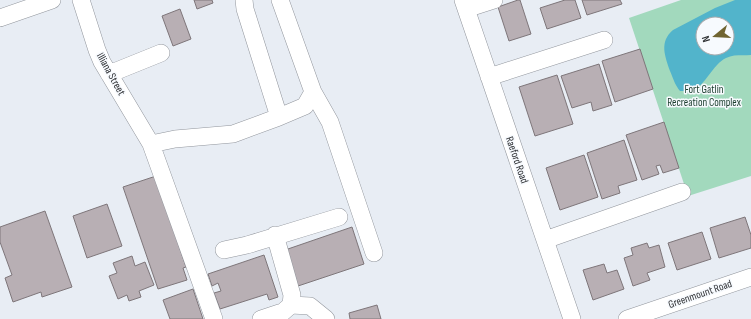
<svg xmlns="http://www.w3.org/2000/svg" width="751" height="319" viewBox="0 0 751 319" font-family="'Sofia Sans Condensed',sans-serif">
<style>
.green{fill:#a2d9bd;fill-rule:evenodd}
.water{fill:#52b4cb;fill-rule:evenodd}
.building{fill:#b8afb4;stroke:#7e767a}
.lines{fill:none;stroke-linecap:round;stroke-linejoin:round}
.minor-casing{stroke:#92969d;stroke-width:18}
.minor{stroke:#fff;stroke-width:17}
.labels{text-anchor:middle;dominant-baseline:central;stroke-width:3;stroke-linejoin:round;paint-order:stroke}
.street-label{font-size:11px;fill:#2f3134;stroke:#f7fafe}
.park-label{font-size:11px;fill:#1a3d2d;stroke:#f7fafe}
</style>
<rect width="100%" height="100%" fill="#e8edf4"/>
<path class="green" d="M681,0h70v176l-63,20 -59,-178zM703,24h24v24h-24z"/>
<path class="water" d="M735,0h16v55c-8,1 -17,-1 -25,3 -13,6 -21,28 -33,32 -4,1 -9,1 -13,1 -5,-6 -7,-13 -10,-20 -5,-15 -11,-29 3,-41l42,-22zM703,24h24v24h-24z"/>
<path class="building" d="M194,0h18l1,3 -16,6z
M518,0h2l11,34 -22,7 -11,-34z
M565,0h10l6,18 -34,11 -7,-21z
M582,0h38l2,4 -35,11z
M180,9l11,30 -18,7 -11,-30z
M640,49l13,40 -38,13 -13,-41z
M599,64l13,41 -19,6 -2,-9 -19,6 -11,-32z
M557,75l16,49 -38,12 -16,-49z
M664,122l15,46 -16,5 -3,-8 -4,1 3,8 -17,6 -16,-45z
M624,140l13,40 -19,6 2,7 -18,6 -15,-46z
M584,155l14,42 -38,13 -14,-42z
M156,176l30,91 -3,1 4,12 -29,9 -35,-102z
M107,204l15,42 -35,12 -14,-42z
M45,211l27,76 -30,10 -1,-5 -28,10 -8,-24 7,-3 -12,-33v-15z
M745,217l6,18v13l-32,10 -9,-30z
M352,227l12,37 -66,22 -13,-36z
M702,232l9,27 -34,11 -9,-27z
M647,243l2,5 10,-3 6,22 -18,6 3,7 -17,6 -9,-28 9,-3 -2,-7z
M264,255l14,42 -9,3 -2,-6 -47,15 -6,-16 7,-2 -3,-8 -6,3 -4,-12z
M132,256l3,10 10,-4 9,23 -15,6 2,6 -12,4 -2,-6 -9,4 -9,-23 8,-3 -4,-10z
M604,264l3,9 10,-3 7,19 -31,11 -10,-30z
M193,289l10,30h-33l-7,-19z
M377,305l4,14h-31l-1,-6z"/>
<g class="lines">
<g class="minor-casing">
<path id="minor" d="M81,0l16,50 5,12 49,82 63,175
M463,0l109,319
M466,9l28,-9
M0,18l52,-18
M109,74l52,-21
M489,77l115,-37
M313,92l17,30 44,131
M279,117l26,-11 8,-14 -33,-92
M151,144l24,-5 58,-5 46,-17 -34,-108 -1,-9
M275,235l17,60 -1,10 -8,7 -4,1 -1,6
M545,240l137,-48
M224,250l23,-5 92,-28
M291,305l19,1 16,13
M261,319l18,-6
M627,319l124,-42"/>
</g>
<use href="#minor" class="minor"/>
</g>
<g class="labels">
<g class="street-label">
<text transform="translate(111 74) rotate(61)">Illiana Street</text>
<text transform="translate(517 160) rotate(71)">Raeford Road</text>
<text transform="translate(700 294) rotate(-19)">Greenmount Road</text>
</g>
<g class="park-label">
<text x="704" y="89">Fort Gatlin<tspan x="704" dy="13">Recreation Complex</tspan></text>
</g>
</g>
<g transform="translate(715 36) rotate(252)"><circle r="19" fill="#f7fafe" stroke="#a7aaad"/>
<path d="M0-3L7 15L0 10L-7 15Z" fill="#706431"/>
<text y="-6" font-size="11" font-weight="bold" text-anchor="middle" fill="#2f3134">N</text>
</g>
</svg>
